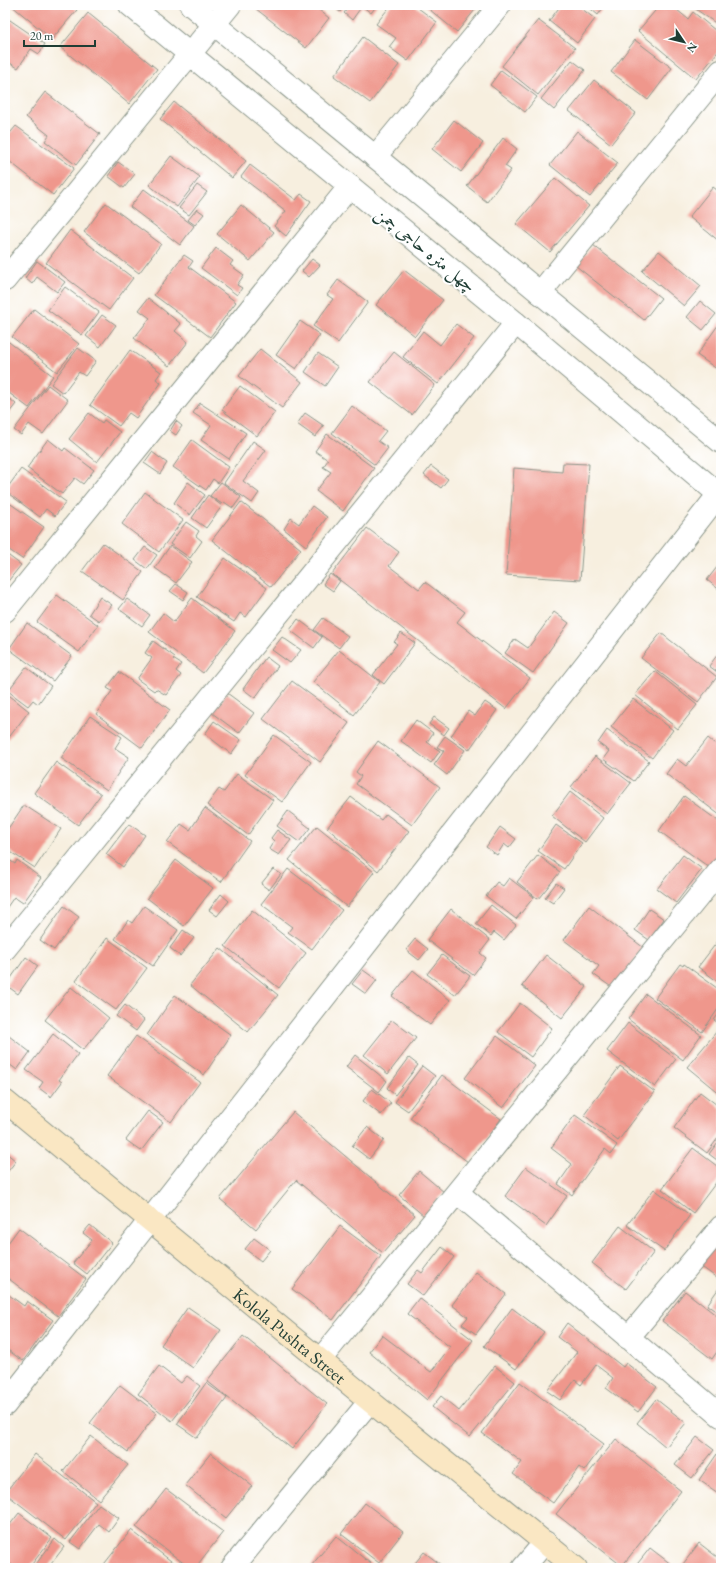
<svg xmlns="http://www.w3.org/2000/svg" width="726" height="1573" viewBox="0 0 726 1573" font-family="'EB Garamond',Amiri,serif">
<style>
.building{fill:#ef978c}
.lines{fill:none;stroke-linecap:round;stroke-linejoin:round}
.minor-casing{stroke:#8b968a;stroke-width:24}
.tertiary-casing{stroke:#8b968a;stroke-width:24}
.secondary-casing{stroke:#8b968a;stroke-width:24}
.minor{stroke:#fff;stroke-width:22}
.tertiary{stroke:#fff;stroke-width:22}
.secondary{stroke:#fae7c3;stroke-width:22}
.labels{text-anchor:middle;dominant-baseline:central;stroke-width:4;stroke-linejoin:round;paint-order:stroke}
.street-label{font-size:18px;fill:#1f3d34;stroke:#fff}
</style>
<rect width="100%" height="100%" fill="#fff"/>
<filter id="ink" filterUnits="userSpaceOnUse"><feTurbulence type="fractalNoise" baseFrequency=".025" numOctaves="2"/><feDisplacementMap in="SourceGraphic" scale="8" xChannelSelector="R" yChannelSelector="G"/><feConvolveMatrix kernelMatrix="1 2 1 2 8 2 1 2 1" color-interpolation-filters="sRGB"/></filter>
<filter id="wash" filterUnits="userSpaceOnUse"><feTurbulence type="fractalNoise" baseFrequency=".012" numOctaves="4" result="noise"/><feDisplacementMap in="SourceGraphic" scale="16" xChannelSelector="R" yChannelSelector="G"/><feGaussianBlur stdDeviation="0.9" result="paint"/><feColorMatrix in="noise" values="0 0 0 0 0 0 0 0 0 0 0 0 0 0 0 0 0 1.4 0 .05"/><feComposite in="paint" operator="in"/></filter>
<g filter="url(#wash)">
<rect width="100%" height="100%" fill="#f7efdf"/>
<g id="blocks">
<path class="building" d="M11,5h60l6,5 -25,29z
M251,5h62l16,13 -23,30z
M331,5h15l-6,7z
M350,5h27l-6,8 -9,-7 -10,14 -8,-7z
M391,5h23l23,17 -29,39 -19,-14 7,-9 -20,-14z
M424,5h55l-22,27z
M561,5h16l18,14 -18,24 -28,-22z
M586,5h19l-7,10z
M660,5h11l17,14 5,-7 28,23v13l-25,31 -58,-48z
M690,5h31v22z
M88,13l69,56 -28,35 -69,-57z
M7,18l38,26 -6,10 -8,-5 -13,19 -13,-8v-38z
M538,20l37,28 -37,47 -36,-29z
M363,37l36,28 -29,38 -36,-27z
M635,40l37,28 -24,32 -37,-28z
M572,60l13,10 -31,40 -13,-11z
M501,70l36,27 -12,15 -35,-27z
M594,80l42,33 -25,31 -42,-33z
M45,92l55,42 -24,31 -31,-24 4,-6 -23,-18z
M174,102l72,59 -14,17 -72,-59z
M454,120l29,23 -22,29 -29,-23z
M16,126l58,42 -21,27 -48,-37v-19z
M577,131l41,32 -28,34 -40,-32z
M503,138l14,11 -12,17 6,4 -24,32 -20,-16z
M171,156l29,21 -23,30 -28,-22z
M118,162l17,12 -11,14 -16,-12z
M250,165l46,35 5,-6 10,7 -25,35 -12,-10 12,-15 -45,-34z
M555,178l34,28 -39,46 -34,-28z
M197,185l10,7 -18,23 -10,-7z
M713,187l8,6v46l-2,2 -30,-24z
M144,189l50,37 -14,19 -50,-38z
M106,203l55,41 -22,29 -55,-41z
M241,205l33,27 -24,29 -33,-27z
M197,209l7,5 -9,11 -7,-5z
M70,230l63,48 -24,32 -63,-47z
M593,245l68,53 -17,22 -68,-54z
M216,248l17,13 -3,4 14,10 -7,10 5,3 -5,7 -36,-27z
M659,251l42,35 -17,20 -42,-35z
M184,255l9,6 -4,6 47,35 -26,35 -56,-42z
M312,259l8,6 -11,12 -7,-6z
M37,261l28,21 -8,10 -20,-15 -5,7 -7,-6z
M404,270l39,30 -28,36 -39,-31z
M338,280l30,22 -30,41 -25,-17 20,-27 -6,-4z
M65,287l34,25 -17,23 -34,-25z
M148,298l33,26 -6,7 13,11 -19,24 -35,-28 16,-20 -11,-8z
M700,301l16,13 -13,16 -16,-13z
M34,309l45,35 -22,28 -45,-35z
M102,315l14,10 -16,22 -14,-11z
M300,321l20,14 -24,34 -20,-14z
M721,321v51l-24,-17z
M456,324l18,14 -36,46 -35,-27 20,-26 17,14z
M5,339l48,37 -24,32 -24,-18z
M78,348l18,13 -11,15 -6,-4 -16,21 -12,-9z
M260,349l42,33 -20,26 -43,-32z
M130,350l31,22 -5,7 5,4 -25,35 -7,-5 -10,13 -29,-21z
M394,352l41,33 -23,30 -42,-33z
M318,353l20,14 -13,19 -20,-14z
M48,385l20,15 -25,34 -14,-10 -8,11 -7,-5z
M240,386l35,26 -18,24 -35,-26z
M5,395l11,9 -11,14z
M200,403l46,30 -17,26 -28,-19 10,-15 -18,-12z
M352,406l34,25 -8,10 10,7 -13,17 -43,-32z
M89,413l13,10 2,-3 16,12 -23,30 -28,-23z
M305,413l19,13 -9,11 -18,-13z
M176,421l6,5 -6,9 -6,-4z
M327,434l47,34 -31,43 -27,-20 15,-19 -8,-5 5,-7 -13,-9z
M48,439l15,12 2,-3 29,22 -11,14 -8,-6 -13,16 -35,-26z
M192,440l37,27 -11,16 -5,-4 -7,11 -33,-23z
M253,441l13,9 -23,31 16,12 -7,10 -28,-20z
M152,452l15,11 -7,11 -16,-11z
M563,463l26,1 -9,116 -74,-5 8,-107 48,4z
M431,466l17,13 -7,9 -17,-13z
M21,469l45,33 -11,14 -9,-7 -6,8 -35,-26z
M188,482l17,13 -15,20 -16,-12z
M221,482l20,15 -8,11 -9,-6 -2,2 -12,-8z
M145,492l38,28 -24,32 -37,-28z
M208,495l14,11 -16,22 -14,-10z
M5,500l39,27 -22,32 -17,-12z
M241,502l60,47 -30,38 -59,-47z
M312,506l15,11 -21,29 -22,-17 7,-11 8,6z
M186,522l13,9 -3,5 6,5 -12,17 -20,-14z
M367,528l32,24 -10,14 30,23 6,-7 40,30 -8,10 73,56 -24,31 -174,-135z
M103,543l40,29 -20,28 -41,-29z
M170,546l22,16 -16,21 -21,-15z
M145,547l12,8 -10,14 -12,-9z
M5,553l16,12 -16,20z
M225,558l42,30 -21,29 -6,-4 -6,9 -37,-25z
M721,562v29l-14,-11z
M330,574l10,7 -7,10 -10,-7z
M176,584l12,8 -5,8 -13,-9z
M57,595l41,30 -19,27 -42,-30z
M100,597l12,8 -13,16 -10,-7z
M192,598l43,33 -32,42 -54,-41 14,-19 11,9z
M127,599l23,16 -8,11 -23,-17z
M554,612l15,11 -36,50 -28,-20 10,-14 13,9z
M323,618l25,18 -9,12 -25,-18z
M298,619l24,18 -8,11 -24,-18z
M27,623l45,33 -19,25 -44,-32z
M401,633l14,10 -31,41 -11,-9 24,-31 -3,-2z
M661,633l56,44 -19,25 -57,-44z
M282,637l19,13 -11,13 -18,-13z
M153,641l22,16 -2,2 8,5 -5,7 5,4 -15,20 -10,-6 -2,2 -17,-12 15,-21 -7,-5z
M339,650l41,32 -26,33 -41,-33z
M721,650v23l-1,1 -11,-8z
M266,657l12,9 -23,32 -12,-9z
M26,667l25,19 -13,18 -5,-4 -5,6 -20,-15z
M655,671l42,34 -19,24 -43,-34z
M119,672l51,38 -28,38 -46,-34 16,-23 -5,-3z
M292,681l57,42 -29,39 -57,-43z
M5,692l24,19 -22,29 -2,-2z
M227,693l27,20 -15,20 -27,-20z
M633,699l40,31 -21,28 -41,-31z
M485,702l12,8 -28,40 -18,-14 17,-25 7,5z
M90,716l32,21 -7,11 14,9 -22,33 -46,-32z
M434,717l15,11 -5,7 -15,-11z
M416,720l17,13 -6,9 13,9 -9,12 -30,-22z
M214,721l27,19 -10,14 -26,-20z
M607,730l42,31 -15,20 -31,-22 6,-8 -11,-8z
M274,735l37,27 -29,40 -37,-27z
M445,736l20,14 -18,25 -13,-10 10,-14 -7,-4z
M708,738l13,11v67l-55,-42 11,-15 9,7z
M378,741l62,46 -28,38 -56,-41 5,-8 -5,-4z
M595,756l36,27 -24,31 -36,-27z
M56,762l45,32 -23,31 -44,-32z
M237,774l36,26 -25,35 -41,-30 12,-16 5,3z
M570,792l33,26 -18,24 -33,-26z
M684,796l37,27v30l-11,15 -51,-37z
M351,797l30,23 5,-6 23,17 -31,40 -51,-43z
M24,805l37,24 -26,39 -26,-17 -2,3 -2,-2v-19z
M205,808l45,33 -29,41 -54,-40 14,-18 9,6z
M288,811l22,17 -11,14 -22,-16z
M129,824l16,11 -22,32 -17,-13z
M556,825l26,18 -18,26 -26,-18z
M317,826l57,46 -27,35 -58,-47z
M500,827l16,12 -7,9 -5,-4 -7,11 -11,-8z
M277,830l14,10 -12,15 -10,-6 5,-8 -3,-3z
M538,855l22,17 -22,27 -21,-17z
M683,855l19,14 -26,34 -19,-14z
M5,857l10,7 2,-4 24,18 -18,25 -9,-6 -9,13z
M176,860l37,28 -29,38 -37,-28z
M273,869l8,5 -12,16 -8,-6z
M288,869l54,41 -30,39 -24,-17 4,-5 -31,-23z
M509,878l25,19 -18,22 -30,-23 11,-14 6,4z
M556,883l8,5 -11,15 -8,-5z
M221,894l8,7 -12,15 -8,-6z
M491,905l25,20 -12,15 -10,-8 -3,4 -15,-12z
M64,906l15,11 -25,33 -14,-10z
M144,906l34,24 -25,36 -38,-27 13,-19 4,3z
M589,906l55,42 -30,41 -21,-15 6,-8 -35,-26z
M451,909l39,31 -10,13 6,5 -13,17 -46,-35z
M649,909l15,10 -15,21 -14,-10z
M252,910l54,43 -27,35 -54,-42z
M183,930l11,8 -14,18 -10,-8z
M721,937v47l-23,-17z
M107,938l40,30 -31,42 -40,-29z
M415,939l13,10 -9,11 -13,-10z
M220,948l58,47 -30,37 -58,-47z
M442,955l28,21 -15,19 -28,-21z
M546,955l41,32 -25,31 -40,-32z
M26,957l12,9 -20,28 -12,-9z
M680,964l3,2 1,-2 37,27v14l-19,27 -47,-34z
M363,970l14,10 -11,14 -14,-10z
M413,970l37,30 -20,25 -38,-29z
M71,987l38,31 -26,32 -38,-30z
M646,994l55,41 -18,25 -55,-41z
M175,995l56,40 -27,40 -57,-40z
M520,1003l32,25 -21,29 -33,-25z
M125,1005l19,15 -8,11 -20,-15z
M721,1011v14l-7,-5z
M392,1020l24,18 -28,36 -24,-19z
M628,1023l48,36 -21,28 -48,-36z
M717,1031l4,3v61l-34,-28z
M5,1033l25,19 -13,18 -12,-9z
M53,1034l25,20 -19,26 3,2 -11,15 -12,-9 4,-6 -17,-12z
M136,1036l64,46 -29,40 -64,-46z
M497,1036l38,30 -32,42 -38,-30z
M355,1055l32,26 -8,11 -33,-25z
M409,1058l9,7 -23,30 -8,-7z
M422,1066l13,10 -27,35 -13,-9z
M620,1066l35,26 -37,49 -34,-26z
M442,1075l59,44 -33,43 -58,-44z
M372,1089l19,14 -10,12 -18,-14z
M700,1092l21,16v26l-14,19 -33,-25z
M148,1111l15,11 -22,29 -15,-11z
M293,1112l122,103 -32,38 -87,-73 -40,49 -36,-30z
M575,1115l42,30 -6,9 -6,-5 -33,46 -14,-11 14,-20 -21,-16z
M367,1127l17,13 -15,19 -17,-13z
M721,1138v25l-12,-9z
M693,1148l28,21v7l-28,37 -31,-24z
M5,1152l11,9 -11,14z
M526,1167l41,29 -21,30 -41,-30z
M419,1171l25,21 -20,24 -25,-21z
M654,1189l36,26 -26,36 -37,-26z
M90,1225l22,18 -25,31 -14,-11 19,-23 -9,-7z
M340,1226l41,30 -48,64 -41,-31z
M620,1226l34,26 -28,37 -34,-26z
M19,1228l67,51 -28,37 -53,-40v-29z
M721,1235v46l-22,-16z
M254,1238l16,12 -9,11 -16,-12z
M442,1247l12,10 -31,39 -16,-12 11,-14 4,3z
M476,1272l30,22 -30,40 -14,-10 6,-7 -16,-12z
M721,1285v30l-14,-10z
M685,1291l36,28v27l-9,13 -50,-38z
M5,1292l19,14 3,-5 26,19 -30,41 -18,-13z
M419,1298l54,42 -46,60 -58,-48 13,-17 49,37 19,-25 -43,-33z
M188,1307l33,23 -28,38 -32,-23z
M512,1308l32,24 -28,37 -32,-23z
M567,1323l56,44 3,-4 31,24 -19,25 -32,-24 7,-10 -17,-13 -15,20 -6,-5 -15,20 -13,-9 30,-39 -20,-15z
M243,1336l84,68 -35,45 -85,-68z
M159,1366l22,17 6,-7 13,10 -28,35 -34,-27z
M495,1366l20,16 -45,55 -38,-30 9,-11 18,15z
M520,1382l84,62 -20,27 -5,-4 -26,36 -40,-29 9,-12 -40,-29z
M206,1383l21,15 -30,40 -20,-14z
M120,1385l37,28 -29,39 -38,-29z
M656,1399l30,24 -20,24 -29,-24z
M91,1436l37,29 -29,35 -36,-29z
M697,1437l17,13 -22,28 -17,-13z
M616,1439l65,52 -59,75 -66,-52z
M211,1453l41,33 -26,32 -41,-33z
M35,1454l61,48 -30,38 -61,-47z
M717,1454l4,2v39l-22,-15z
M166,1489l57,43 -28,36h-5l-54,-41z
M365,1503l38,29 -24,31 -38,-29z
M99,1504l20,14 -10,14 -10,-8 -19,25 -10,-7z
M19,1513l33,25 -23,30h-13l-11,-8v-29z
M131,1530l49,38h-79z
M336,1536l39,31 -1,1h-60l-3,-2z
M55,1539l9,8 -16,21h-15z
M699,1543l22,17v8h-41z
M650,1548l26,20h-42z
M424,1552l21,16h-34z"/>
</g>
</g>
<g filter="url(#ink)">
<use href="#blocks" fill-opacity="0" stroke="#8b968a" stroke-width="1"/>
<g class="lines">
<g class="minor-casing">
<path id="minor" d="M375,157l125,-152
M5,280l225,-275
M540,293l181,-222
M5,611l345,-425
M5,949l511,-626
M458,1193l263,223
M628,1338l93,-111
M320,1360l401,-491
M5,1405l714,-911
M232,1568l138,-167
M523,1568l22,-26"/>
</g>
<g class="tertiary-casing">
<path id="tertiary" d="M130,5l386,318 205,173
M191,5l530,437"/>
</g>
<g class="secondary-casing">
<g id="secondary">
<path id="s1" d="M5,1101l365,300 206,167"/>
</g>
</g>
<use href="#minor" class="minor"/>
<use href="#tertiary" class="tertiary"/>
<use href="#secondary" class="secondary"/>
</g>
</g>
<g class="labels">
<g class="street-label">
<text transform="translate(426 249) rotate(39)">چهل متره حاجی چمن</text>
<text stroke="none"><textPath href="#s1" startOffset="369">Kolola Pushta Street</textPath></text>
</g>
</g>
<rect width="726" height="1573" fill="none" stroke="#fff" stroke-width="20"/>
<g transform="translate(684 42) rotate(125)" stroke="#ffffff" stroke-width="3" paint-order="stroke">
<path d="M0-3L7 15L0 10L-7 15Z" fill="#1f3d34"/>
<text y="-6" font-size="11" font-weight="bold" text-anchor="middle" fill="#1f3d34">N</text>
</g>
<path d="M24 40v6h71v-6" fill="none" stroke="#1f3d34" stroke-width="2"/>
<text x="30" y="40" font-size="12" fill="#1f3d34" stroke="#ffffff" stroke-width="3" paint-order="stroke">20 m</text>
</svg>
